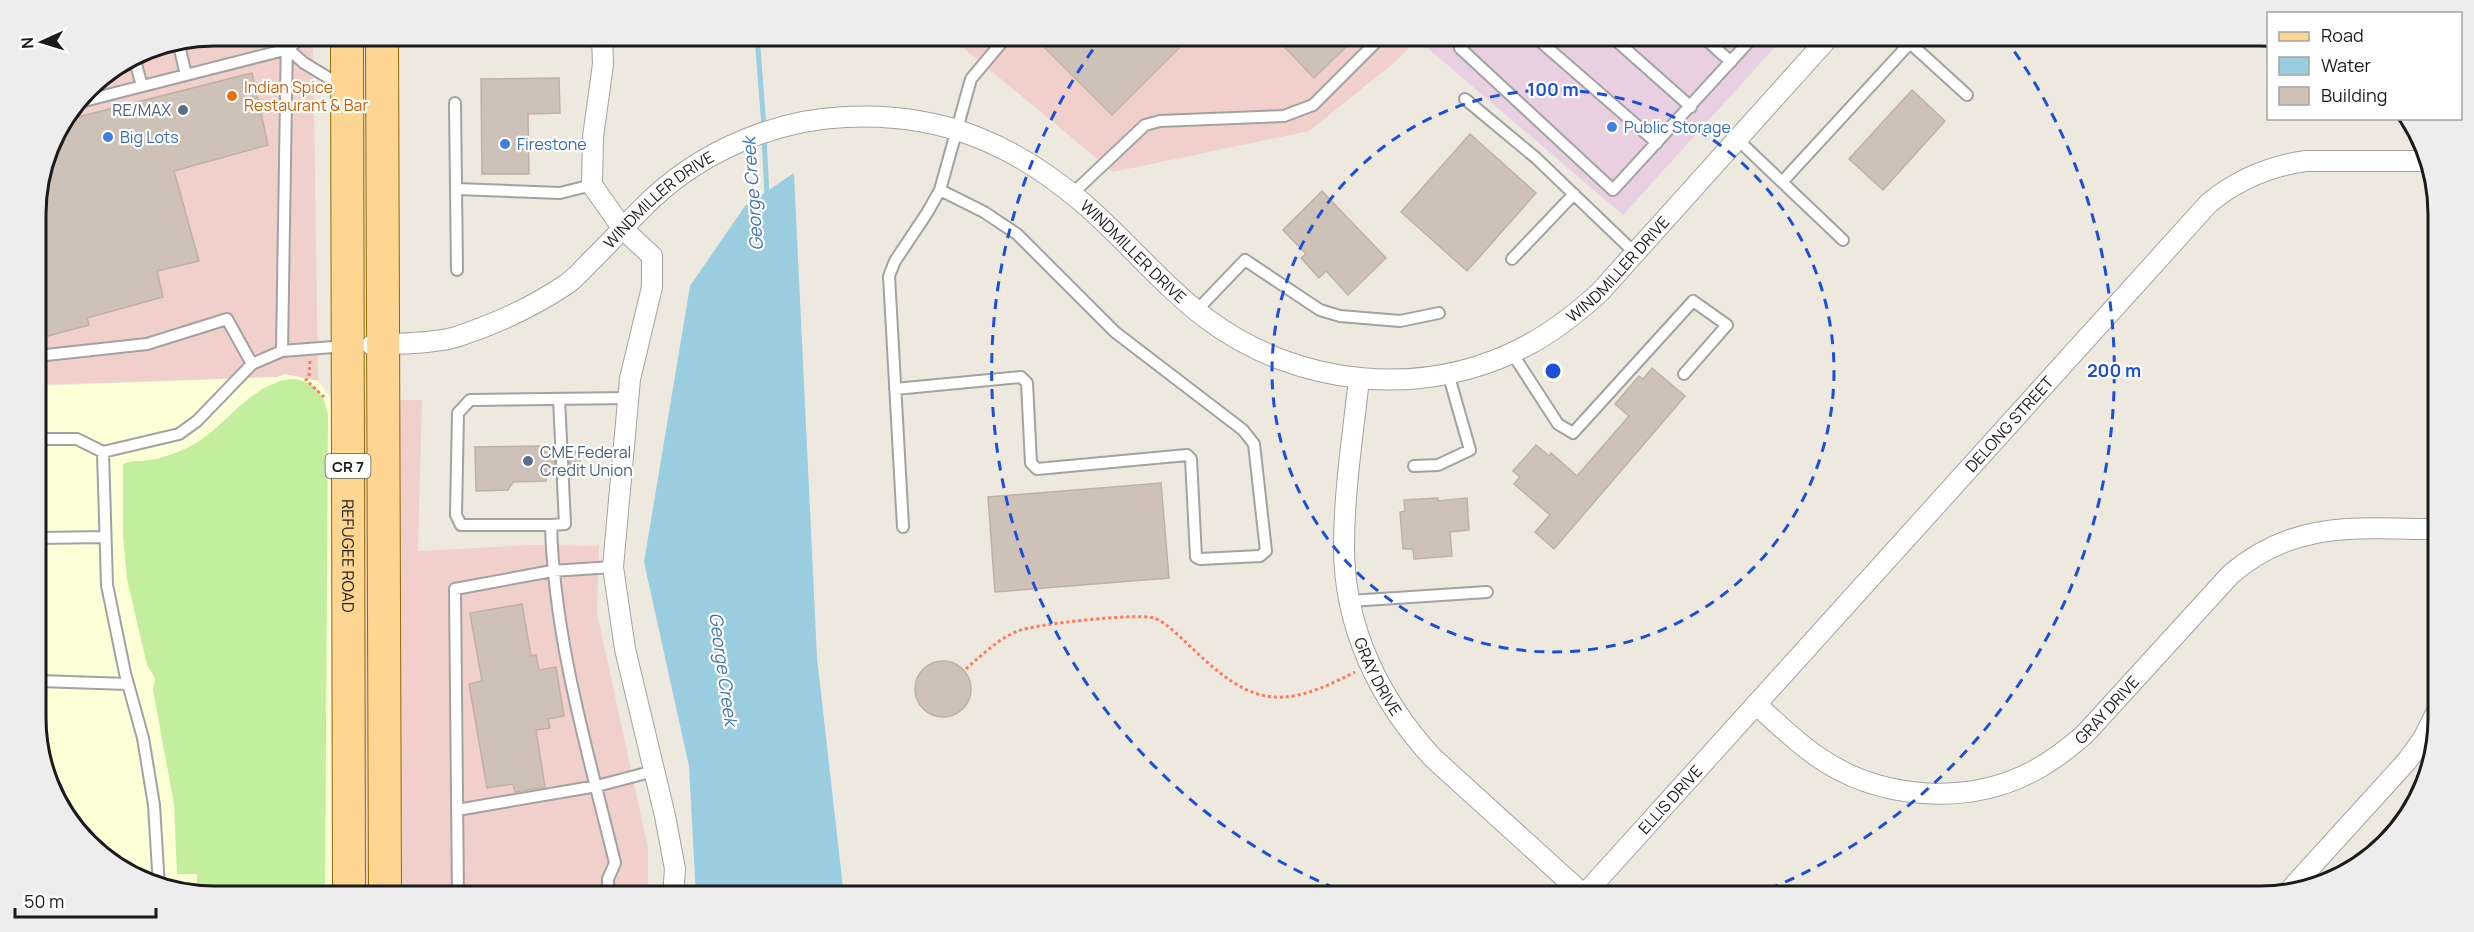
<svg xmlns="http://www.w3.org/2000/svg" width="2474" height="932" viewBox="0 0 2474 932" font-family="Manrope,sans-serif">
<style>
.commercial{fill:#f1cfcb}
.industrial{fill:#e8d0e2}
.education{fill:#fdffd6}
.grass{fill:#c2ee9e}
.water{fill:#9acde0}
.lines{fill:none;stroke-linecap:round;stroke-linejoin:round}
.stream{stroke:#9acde0;stroke-width:5}
.building{fill:#cec2b8;stroke:#c0b0a0;stroke-width:1.5}
.lane-casing{stroke:#a2a2a2;stroke-width:14}
.street-casing{stroke:#a2a2a2;stroke-width:22}
.primary-casing{stroke:#916800;stroke-width:34}
.path{stroke:#ff775e;stroke-width:3;stroke-dasharray:3 3;stroke-linecap:butt}
.lane{stroke:#fff;stroke-width:10}
.street{stroke:#fff;stroke-width:20}
.primary{stroke:#ffd592;stroke-width:32}
.ring{fill:none;stroke:#1d4ed8;stroke-width:3;stroke-dasharray:10 8}
.food-dot{fill:#e8710a;stroke:#fff;stroke-width:2}
.service-dot{fill:#5c6f8a;stroke:#fff;stroke-width:2}
.shop-dot{fill:#3f7fe0;stroke:#fff;stroke-width:2}
.labels{text-anchor:middle;dominant-baseline:central;stroke-width:4.5;stroke-linejoin:round;paint-order:stroke}
.shield{fill:#fff;stroke:#5f5f5f;stroke-width:1.5}
.shield-label{font-size:15px;font-weight:bold;fill:#1b1b1b}
.food-label{font-size:16px;fill:#c56008;stroke:#fff;text-anchor:start}
.service-label{font-size:16px;fill:#4e5e75;stroke:#fff;text-anchor:end}
.shop-label{font-size:16px;fill:#366cbe;stroke:#fff;text-anchor:start}
.street-label{font-size:16px;fill:#1b1b1b;stroke:#fff}
.water-label{font-size:18px;font-style:italic;fill:#4073b2;stroke:#fff}
.rim{fill:none;stroke:#1b1b1b;stroke-width:3}
.centre{fill:#1d4ed8;stroke:#fff;stroke-width:3}
.ring-label{font-size:18px;text-anchor:middle;font-weight:bold;fill:#1d4ed8;stroke:#fff;stroke-width:4.5;stroke-linejoin:round;paint-order:stroke}
</style>
<rect width="100%" height="100%" fill="#eee9df"/>
<path class="commercial" d="M214,36h99l5,345 -33,-7 -8,3 -240,8 -1,-183 18,-66 42,-56 50,-31z
M949,36h472l-26,26 -86,69 -196,41z
M422,400l-4,151 114,-6 67,1 -2,67 51,235v48h-434l-134,-60 -41,-84 -2,-351z"/>
<path class="industrial" d="M1421,36h364l-162,179 -206,-176z"/>
<path class="education" d="M285,374l33,7 13,17 5,33 1,465h-123l-57,-9 -77,-51 -41,-84 -2,-366 240,-9z"/>
<path class="grass" d="M290,379c24,1 33,12 38,35l-3,482h-111l-17,-3v-19h-20l-3,-70 -21,-114 2,-12 -8,-13 -20,-86 -4,-44v-71c8,-4 18,-2 27,-4 18,-3 38,-11 52,-21 29,-20 50,-54 88,-60z"/>
<path class="water" d="M794,173l23,485 27,238h-148l-7,-130 -45,-204 46,-276 55,-80z"/>
<g class="lines">
<path class="stream" d="M757,36l7,91
M764,136l3,60"/>
</g>
<path class="building" d="M1033,36h158l-79,79z
M1274,36h83l-43,42z
M252,73l16,72 -94,26 25,90 -42,10 6,26 -76,21 2,7 -52,14 -1,-137 18,-66 12,-16z
M559,78l1,35 -32,1 1,60h-47l-1,-95z
M1912,90l33,31 -62,69 -34,-31z
M1470,134l66,59 -69,78 -66,-59z
M1322,191l64,67 -38,37 -22,-24 -7,7 -18,-20 5,-4 -23,-24z
M1652,368l33,28 -131,153 -19,-17 15,-17 -36,-31 6,-7 -7,-6 23,-26 13,11 2,-3 26,23 52,-60 -14,-12 24,-28 4,3z
M544,446v6h10l1,19h-9v10l-33,1 -5,8 -32,1 -1,-44z
M580,451v19l-10,1 -1,-19z
M1161,483l8,95 -174,14 -7,-95z
M1438,498v3l29,-3 2,32 -19,2 2,24 -38,3 -1,-10h-10l-3,-37 5,-1 -1,-11z
M522,604l9,52 5,-1 3,15 17,-3 8,49 -16,3 2,9 -14,2 9,57 -30,5 -2,-8 -26,4 -18,-104 13,-3 -12,-68z
M915 689a28 28 0 1 1 56 0a28 28 0 1 1-56 0Z"/>
<g class="lines">
<g class="lane-casing">
<path id="lane" d="M1471,36l-11,12 153,142 141,-154
M1534,36l123,107
M1611,36l80,71
M1702,36l29,26
M179,45l7,30
M165,46v2l35,-9
M288,49l16,14 38,23
M134,57l8,29
M1465,99l71,59 99,95
M80,102l208,-53 15,-13
M455,103l2,167
M1737,139l106,101
M1783,181l127,-138 57,52
M457,189l103,4 32,-8
M1072,194l73,-69 15,-4 124,-5 29,-11 69,-69
M1512,259l62,-65
M1197,310l48,-50 75,50 20,6 60,5 39,-8
M282,351l5,-315
M1512,353l46,71 15,9 120,-132 34,24 -43,49
M37,356l110,-12 80,-25 25,45
M895,389l126,-12 6,6 4,80 6,6 150,-14 4,4 5,98 4,2 60,-3 6,-5 -12,-107 -11,-14 -128,-98 -98,-98 -33,-22 -44,-22
M38,439h39l26,13 76,-18 18,-13 55,-57 30,-13 64,-5
M103,452l4,133 18,88 18,65 11,67 5,82
M1414,466l24,-1 32,-15 -22,-77
M551,525l14,-1 -6,-125
M903,527l-14,-251 6,-15 32,-48 13,-23 31,-111 36,-43
M38,538l67,-1
M1350,601l137,-9
M39,681l89,3
M457,810l140,-24 57,-15
M458,896l-3,-307 97,-18 61,-4
M608,896v-17l7,-16c-27,-111 -61,-223 -64,-338h-90l-5,-10 2,-102 12,-13 158,-2"/>
</g>
<g class="street-casing">
<g id="street">
<path d="M602,36l1,28 -10,73 -1,48 31,44 29,27v31l-22,92 -17,188 12,82 40,167 10,53 -2,27"/>
<path id="s1" d="M372,345c26,-2 60,-1 84,-8 37,-12 76,-30 108,-51 10,-6 18,-16 26,-24 22,-21 42,-45 64,-65 51,-47 122,-77 191,-80 94,-5 168,26 238,86 43,37 79,82 124,116 91,68 217,81 319,27 27,-14 51,-33 74,-54l230,-256"/>
<path id="s2" d="M1359,379c-6,55 -15,112 -15,168 0,80 35,152 88,210l153,139"/>
<path id="s3" d="M1756,704c19,18 38,36 59,51 63,45 154,52 222,14 18,-10 33,-22 48,-35l146,-160c65,-55 127,-45 206,-45"/>
<path d="M2288,892l119,-131 16,-22 15,-30"/>
<path id="s4" d="M1583,896l626,-693c28,-23 61,-37 97,-42h117"/>
</g>
</g>
<g class="primary-casing">
<g id="primary">
<path id="s5" d="M347,36l2,860"/>
<path d="M382,36l3,860"/>
</g>
</g>
<path class="path" d="M310,361l-1,15 -3,4 18,17
M966,669c17,-15 32,-30 52,-38 17,-7 117,-18 136,-13 11,3 30,23 39,31 60,58 89,61 162,23"/>
<use href="#lane" class="lane"/>
<use href="#street" class="street"/>
<use href="#primary" class="primary"/>
</g>
<g class="ring">
<circle cx="1553" cy="371" r="281"/>
<path d="M1352 895A561 561 0 0 1 1102 37M2004 37A561 561 0 0 1 1754 895"/>
</g>
<circle class="food-dot" cx="232" cy="96" r="6"/>
<g class="service-dot">
<circle cx="183" cy="110" r="6"/>
<circle cx="528" cy="461" r="6"/>
</g>
<g class="shop-dot">
<circle cx="1612" cy="127" r="6"/>
<circle cx="108" cy="137" r="6"/>
<circle cx="505" cy="144" r="6"/>
</g>
<g class="labels">
<rect class="shield" x="325.5" y="454" width="45" height="24" rx="4.5"/>
<g class="shield-label">
<text x="348" y="466">CR 7</text>
</g>
<g class="food-label">
<text x="244" y="87">Indian Spice<tspan x="244" dy="18">Restaurant &amp; Bar</tspan></text>
</g>
<g class="service-label">
<text x="171" y="110">RE/MAX</text>
<text x="540" y="452" text-anchor="start">CME Federal<tspan x="540" dy="18">Credit Union</tspan></text>
</g>
<g class="shop-label">
<text x="1624" y="127">Public Storage</text>
<text x="120" y="137">Big Lots</text>
<text x="517" y="144">Firestone</text>
</g>
<g class="street-label">
<text stroke="none"><textPath href="#s1" startOffset="333">WINDMILLER DRIVE</textPath></text>
<text stroke="none"><textPath href="#s1" startOffset="872">WINDMILLER DRIVE</textPath></text>
<text stroke="none"><textPath href="#s1" startOffset="1430">WINDMILLER DRIVE</textPath></text>
<text stroke="none"><textPath href="#s4" startOffset="636">DELONG STREET</textPath></text>
<text stroke="none"><textPath href="#s5" startOffset="520">REFUGEE ROAD</textPath></text>
<text stroke="none"><textPath href="#s2" startOffset="304">GRAY DRIVE</textPath></text>
<text stroke="none"><textPath href="#s3" startOffset="404">GRAY DRIVE</textPath></text>
<text stroke="none"><textPath href="#s4" startOffset="130">ELLIS DRIVE</textPath></text>
</g>
<g class="water-label">
<text transform="translate(752 194) rotate(-94)">George Creek</text>
<text transform="translate(724 669) rotate(82)">George Creek</text>
</g>
</g>
<path d="M0 0H2474V932H0ZM214 46H2260A168 168 0 0 1 2428 214V718A168 168 0 0 1 2260 886H214A168 168 0 0 1 46 718V214A168 168 0 0 1 214 46Z" fill="#ededed" fill-rule="evenodd"/>
<path class="rim" d="M214 46H2260A168 168 0 0 1 2428 214V718A168 168 0 0 1 2260 886H214A168 168 0 0 1 46 718V214A168 168 0 0 1 214 46Z"/>
<circle cx="1553" cy="371" r="9" class="centre"/>
<g class="ring-label">
<text x="1553" y="96">100 m</text>
<text x="2114" y="377">200 m</text>
</g>
<rect x="2267" y="12" width="195" height="108" fill="#ffffff" stroke="#a4a4a4" stroke-width="1.5"/>
<rect x="2279" y="32" width="30" height="9" fill="#ffd592" stroke="#a4a4a4" stroke-width="1.5"/>
<text x="2321" y="42" font-size="18" fill="#1b1b1b">Road</text>
<rect x="2279" y="57" width="30" height="18" fill="#9acde0" stroke="#a4a4a4" stroke-width="1.5"/>
<text x="2321" y="72" font-size="18" fill="#1b1b1b">Water</text>
<rect x="2279" y="87" width="30" height="18" fill="#cec2b8" stroke="#a4a4a4" stroke-width="1.5"/>
<text x="2321" y="102" font-size="18" fill="#1b1b1b">Building</text>
<g transform="translate(42 42) rotate(266)" stroke="#ffffff" stroke-width="4.5" paint-order="stroke">
<path d="M0-4.5L10 22L0 15L-10 22Z" fill="#1b1b1b"/>
<text y="-9" font-size="16" font-weight="bold" text-anchor="middle" fill="#1b1b1b">N</text>
</g>
<path d="M15 908v9h141v-9" fill="none" stroke="#1b1b1b" stroke-width="3"/>
<text x="24" y="908" font-size="18" fill="#1b1b1b" stroke="#ffffff" stroke-width="4.5" paint-order="stroke">50 m</text>
</svg>
